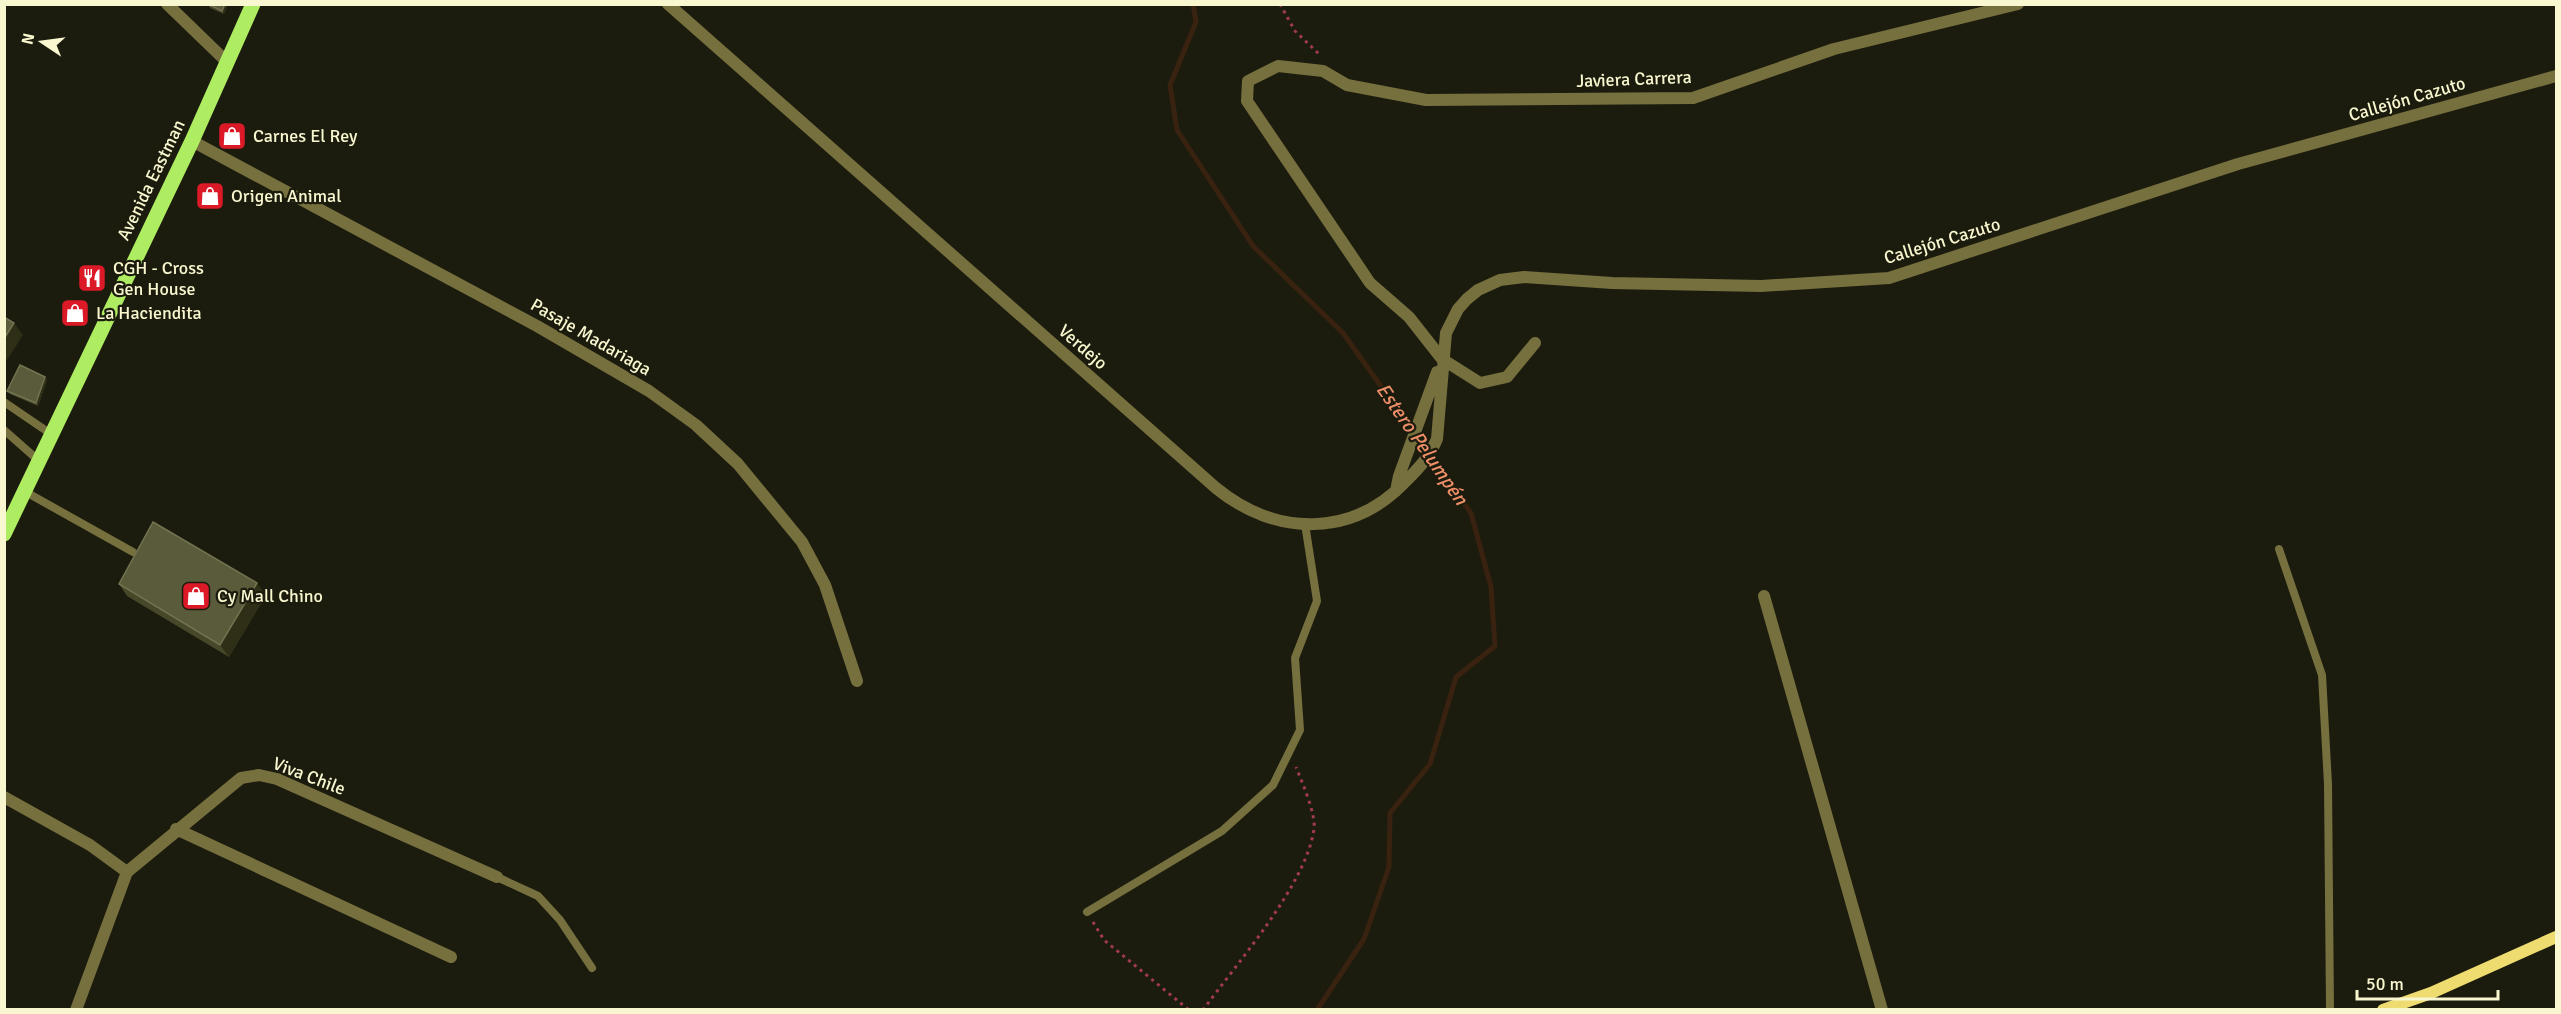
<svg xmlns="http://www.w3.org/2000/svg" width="2561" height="1014" viewBox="0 0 2561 1014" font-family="Signika,sans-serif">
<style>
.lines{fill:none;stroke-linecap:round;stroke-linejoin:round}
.stream{stroke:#392210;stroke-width:5}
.path{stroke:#a23a52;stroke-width:3;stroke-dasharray:3 4.5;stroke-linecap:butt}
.lane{stroke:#766f3e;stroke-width:8}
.street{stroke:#766f3e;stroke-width:12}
.secondary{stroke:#efdc70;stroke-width:12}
.primary{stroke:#aeed62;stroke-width:15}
.wall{fill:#474829}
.shaded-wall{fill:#2e2f16}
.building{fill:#5a5b3a;stroke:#737352;stroke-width:1.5}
.labels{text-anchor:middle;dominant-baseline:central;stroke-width:4.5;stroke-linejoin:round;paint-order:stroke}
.street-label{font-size:18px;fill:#f9f7cf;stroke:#1c1c0e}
.poi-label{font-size:18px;fill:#f9f7cf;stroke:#1c1c0e;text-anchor:start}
.water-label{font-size:20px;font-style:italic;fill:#ee8f68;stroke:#1c1c0e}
</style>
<rect width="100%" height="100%" fill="#1c1c0e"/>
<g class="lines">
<path class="stream" d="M1193,4l3,18 -26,63 7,45 76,116 90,87 128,180 20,74 4,59 -39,31 -26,87 -40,49 -1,54 -25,72 -47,71"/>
<path class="path" d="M1280,4l15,27 24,23
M1093,922l11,18 85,70
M1203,1010c34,-47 103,-125 111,-181 2,-15 -12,-47 -18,-62"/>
<path class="lane" d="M4,402l47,32
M4,430l34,30
M24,491l109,61
M2279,549l43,126 6,109 2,226
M497,877l41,19 22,24 32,48
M1087,912l135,-81 51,-46 27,-55 -5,-72 22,-57 -12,-77"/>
<path class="street" d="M167,4l61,59
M668,4l548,484c60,49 137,50 191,-8 13,-13 23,-24 30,-41l9,-106 12,-24 9,-10 11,-9 22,-10 24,-3 88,6 149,3 128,-8 349,-114 318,-88
M192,141l345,185 112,65 47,34 42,39 64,78 23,43 32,96
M1535,343l-28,34 -27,6 -38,-24 -33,-42 -39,-34 -123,-182 1,-20 30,-15 45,5 24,14 79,15 267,-2 141,-49 184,-45
M1396,491l3,-15 38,-104
M1764,596l118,414
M4,797l86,48 37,27
M176,829l275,128
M76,1010l51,-138 114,-94 18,-3 18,4 220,98"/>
<path class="secondary" d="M2383,1010l48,-17 125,-56"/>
<path class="primary" d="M4,534l188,-393 61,-137"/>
</g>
<path class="wall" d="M208,4h20l-4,10 -14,-6z
M45,377l2,3 -9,26 -28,-12 -3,-3z
M119,584l147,11 -37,62 -102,-61z"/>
<path class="shaded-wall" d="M225,4h3l-4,10 -2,-3z
M14,323l9,12 -16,25 -3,-3v-18z
M45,377l2,3 -9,26 -2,-3z
M257,583l9,12 -37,62 -9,-12z"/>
<path class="building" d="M208,4h17l-3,7z
M4,317l10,6 -10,16z
M20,365l25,12 -9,26 -29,-12z
M153,522l104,61 -37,62 -101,-61z"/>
<defs>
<g id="shop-square" transform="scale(1.5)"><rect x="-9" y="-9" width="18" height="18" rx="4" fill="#db1927" stroke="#1c1c0e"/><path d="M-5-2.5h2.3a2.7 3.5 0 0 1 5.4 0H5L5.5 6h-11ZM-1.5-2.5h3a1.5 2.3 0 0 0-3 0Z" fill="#fff"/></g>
<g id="restaurant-square" transform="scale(1.5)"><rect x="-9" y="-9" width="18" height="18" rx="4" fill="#db1927" stroke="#1c1c0e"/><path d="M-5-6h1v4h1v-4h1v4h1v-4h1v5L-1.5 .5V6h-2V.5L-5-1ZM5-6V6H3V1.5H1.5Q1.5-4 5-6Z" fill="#fff"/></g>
</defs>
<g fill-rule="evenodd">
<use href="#shop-square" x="232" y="136"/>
<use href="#shop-square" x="210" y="196"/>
<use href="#restaurant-square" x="92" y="278"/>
<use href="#shop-square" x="75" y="313"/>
<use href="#shop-square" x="196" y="596"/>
</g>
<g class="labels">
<g class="street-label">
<text transform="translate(1634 79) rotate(-2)">Javiera Carrera</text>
<text transform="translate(2407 99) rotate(-16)">Callejón Cazuto</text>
<text transform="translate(151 180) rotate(-64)">Avenida Eastman</text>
<text transform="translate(1942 241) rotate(-17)">Callejón Cazuto</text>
<text transform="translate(591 337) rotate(30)">Pasaje Madariaga</text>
<text transform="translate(1083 347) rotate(41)">Verdejo</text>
<text transform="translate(309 776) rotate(21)">Viva Chile</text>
</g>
<g class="poi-label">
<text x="253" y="136">Carnes El Rey</text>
<text x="231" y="196">Origen Animal</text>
<text x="113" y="268">CGH - Cross<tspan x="113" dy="21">Gen House</tspan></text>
<text x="96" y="313">La Haciendita</text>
<text x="217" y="596">Cy Mall Chino</text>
</g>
<g class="water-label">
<text transform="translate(1422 444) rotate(55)">Estero Pelumpén</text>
</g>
</g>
<rect width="2561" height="1014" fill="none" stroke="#f9f7cf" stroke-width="12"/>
<g transform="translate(42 42) rotate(283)" stroke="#1c1c0e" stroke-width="4.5" paint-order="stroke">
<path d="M0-4.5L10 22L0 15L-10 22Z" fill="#f9f7cf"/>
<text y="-9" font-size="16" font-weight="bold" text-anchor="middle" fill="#f9f7cf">N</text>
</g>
<path d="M2357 990v9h141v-9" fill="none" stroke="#f9f7cf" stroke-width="3"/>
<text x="2366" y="990" font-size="18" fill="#f9f7cf" stroke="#1c1c0e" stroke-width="4.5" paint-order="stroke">50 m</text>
</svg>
